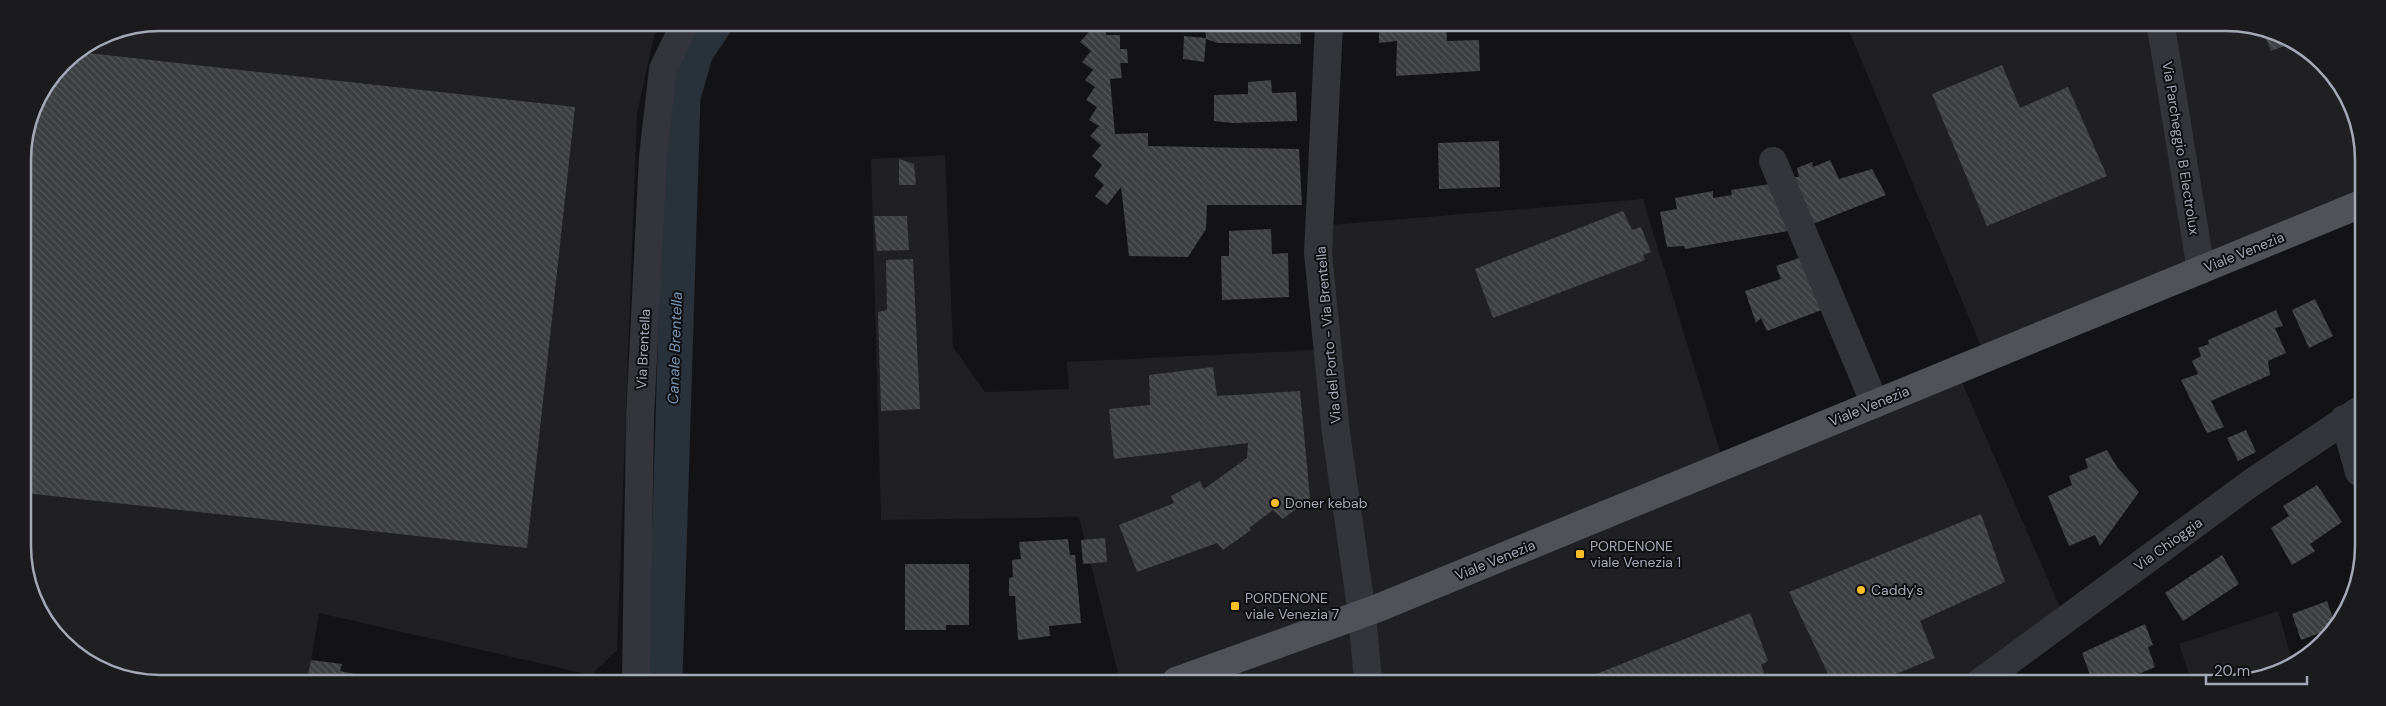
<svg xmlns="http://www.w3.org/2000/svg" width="2386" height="706" viewBox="0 0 2386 706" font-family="'DM Sans',sans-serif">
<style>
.built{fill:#201f22}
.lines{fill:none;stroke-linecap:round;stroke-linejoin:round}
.canal{stroke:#29313a;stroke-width:35}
.building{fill:url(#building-back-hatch)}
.minor{stroke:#34353a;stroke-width:28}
.primary{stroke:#50525a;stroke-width:28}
.poi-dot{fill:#fbbe26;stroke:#0f0e10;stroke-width:2}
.labels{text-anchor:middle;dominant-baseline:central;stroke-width:4;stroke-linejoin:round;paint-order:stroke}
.street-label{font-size:14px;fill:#a4a9b6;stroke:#0f0e10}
.poi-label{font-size:14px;fill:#a4a9b6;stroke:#0f0e10;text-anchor:start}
.water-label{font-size:15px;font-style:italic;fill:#7995b4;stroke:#0f0e10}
.rim{fill:none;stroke:#a4a9b6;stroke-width:2.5}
</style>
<defs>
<pattern id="building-back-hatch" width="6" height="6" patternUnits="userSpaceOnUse" patternTransform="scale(1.25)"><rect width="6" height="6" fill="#3d3e42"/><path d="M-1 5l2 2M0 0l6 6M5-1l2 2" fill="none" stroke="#56575b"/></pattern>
</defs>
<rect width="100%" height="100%" fill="#131315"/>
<path class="built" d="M160,23l502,1 -8,12 -17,78 -20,536 -26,25 -272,-62 -11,66h-183l-68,-42 -32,-64 -2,-422 10,-44 30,-44 45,-30z
M1847,26l414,1 62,36 38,70v62l-378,156z
M945,155l8,192 32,45 84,-3 -2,-27 268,-13 -5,-124 313,-26 79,259 -372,153 -199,70h-31l-41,-164 -198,3 -10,-361z
M1961,380l101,232 -92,71 -768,-2z
M2278,611l13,46 25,-8 -6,6 -75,28h-43l-13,-39z"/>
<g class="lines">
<path class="canal" d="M665,680l18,-583 13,-45 19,-28"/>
</g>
<path class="building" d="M1080,25h25l1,10h14v14h7l1,14h-8l2,15 -12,1 5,55 33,-1v13l151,3 3,56h-95l-1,24 -18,28 -59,-1 -8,-69 -14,18 -12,-9 9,-11 -10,-9 8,-11 -10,-9 9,-11 -11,-9 9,-10 -10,-6 8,-13 -11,-7 9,-13 -10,-7 8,-10 -11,-8 9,-11 -11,-9 9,-10z
M1205,25h95l1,19 -83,-1 -12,-4 -2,23 -21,-3 1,-23 22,2z
M1379,25h67l1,16 32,-1 1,31 -84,5 1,-35 -18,2z
M2266,30l8,4 16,10 -19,7 -8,-20z
M79,52l496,55 -48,441 -502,-55 -2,-342 10,-44 30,-44z
M2002,65l18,43 48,-21 39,89 -120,50 -55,-132z
M1271,80l1,13 24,-1 1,29 -64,2 -19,-2v-26l34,-1v-12z
M1499,141l1,46 -61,2 -1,-46z
M899,159l15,5 2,21h-17z
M1830,160l9,19 33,-10 14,26 -73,29 -13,-27 -5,-20h4l-2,-9 15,-6 1,5z
M1770,184l18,47 -103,18 -1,-3 -17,1 -7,-35 17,-3 -2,-11 38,-7v7l19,-3 -1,-5z
M1623,211l9,19 9,-3 10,25 -8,3 2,5 -152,58 -18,-49z
M874,216h33l2,34 -32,1z
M1271,229l1,25 16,-1 1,44 -67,3 -1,-44h8v-25z
M1802,257l22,52 -57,22 -6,-13 -5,5 -11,-32 36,-12 -5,-13z
M913,259l7,150 -39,2 -3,-99 9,-2 -1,-50z
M2315,299l18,37 -24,12 -17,-38z
M2276,310l7,16 -8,2 11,25 -18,8 2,14 -59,26 13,26 -17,6 -26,-53 17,-6 -6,-13 9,-5 -3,-8 11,-4 -1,-4z
M1213,367l4,29 83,-5 10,107 -27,21 -10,-9 -24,18 2,2 -28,20 -6,-7 -80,29 -18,-47 55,-22 -3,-7 29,-15 4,8 43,-31 1,-15 -134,16 -5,-50 41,-4 -1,-30z
M2246,430l10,22 -18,9 -11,-23z
M2107,450l10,17 22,25 -39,54 -5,-11 -26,11 -21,-50 24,-11 -3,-9 19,-8 -3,-9z
M2317,485l25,37 -32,22 5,7 -23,14 -21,-37 18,-12 -6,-10z
M1981,514l24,68 -85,39 15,37 -39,16 3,9 -67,-1 -43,-90z
M1105,538l2,24 -24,2 -2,-24z
M1068,539l2,16h5l6,68 -32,3 1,10 -32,4 -3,-44h-6v-18l4,-1 -1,-17 9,-1 -2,-17z
M2222,555l17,29 -56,37 -18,-28z
M905,564h64v61h-23v5h-41z
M2327,601l9,26 -35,13 -9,-26z
M1750,613l18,48 -7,4 7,17h-192z
M2145,624l8,21 -5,2 7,20 -37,16h-25l-11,-30z
M311,660l31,4 -2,7 40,8h-73z"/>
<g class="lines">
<path class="minor" d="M1329,25l-11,228 18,180 26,181 6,67
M2161,27l40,243
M1773,161l102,243
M2344,419l15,53
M636,680l4,-262 13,-261 10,-88 22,-45
M1979,683l272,-200 109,-73"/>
<path class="primary" d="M1176,681l202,-73 983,-404"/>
</g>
<g class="poi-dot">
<circle cx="1275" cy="503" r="5"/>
<rect x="1575" y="549" width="10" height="10" rx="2.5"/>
<circle cx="1861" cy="590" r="5"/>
<rect x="1230" y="601" width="10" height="10" rx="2.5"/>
</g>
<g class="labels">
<g class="street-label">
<text transform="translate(2181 148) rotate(81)">Via Parcheggio B Electrolux</text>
<text transform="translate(2244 252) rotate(-22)">Viale Venezia</text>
<text transform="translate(1328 335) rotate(-95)">Via del Porto - Via Brentella</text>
<text transform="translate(643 349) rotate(-87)">Via Brentella</text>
<text transform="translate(1869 406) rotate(-22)">Viale Venezia</text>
<text transform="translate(2168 544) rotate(-36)">Via Chioggia</text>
<text transform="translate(1495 560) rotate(-22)">Viale Venezia</text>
</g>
<g class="poi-label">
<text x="1285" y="503">Doner kebab</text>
<text x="1590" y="546">PORDENONE<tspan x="1590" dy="16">viale Venezia 1</tspan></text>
<text x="1871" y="590">Caddy's</text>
<text x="1245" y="598">PORDENONE<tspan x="1245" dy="16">viale Venezia 7</tspan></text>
</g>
<g class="water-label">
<text transform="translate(675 348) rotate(-88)">Canale Brentella</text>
</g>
</g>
<path d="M0 0H2386V706H0ZM160 31H2226A129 129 0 0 1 2355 160V546A129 129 0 0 1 2226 675H160A129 129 0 0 1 31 546V160A129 129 0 0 1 160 31Z" fill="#1b1a1d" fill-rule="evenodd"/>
<path class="rim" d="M160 31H2226A129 129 0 0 1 2355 160V546A129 129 0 0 1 2226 675H160A129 129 0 0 1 31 546V160A129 129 0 0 1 160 31Z"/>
<path d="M2206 676v8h101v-8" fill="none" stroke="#a4a9b6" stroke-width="2.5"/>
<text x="2214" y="676" font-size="15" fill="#a4a9b6" stroke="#0f0e10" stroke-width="4" paint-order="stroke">20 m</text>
</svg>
